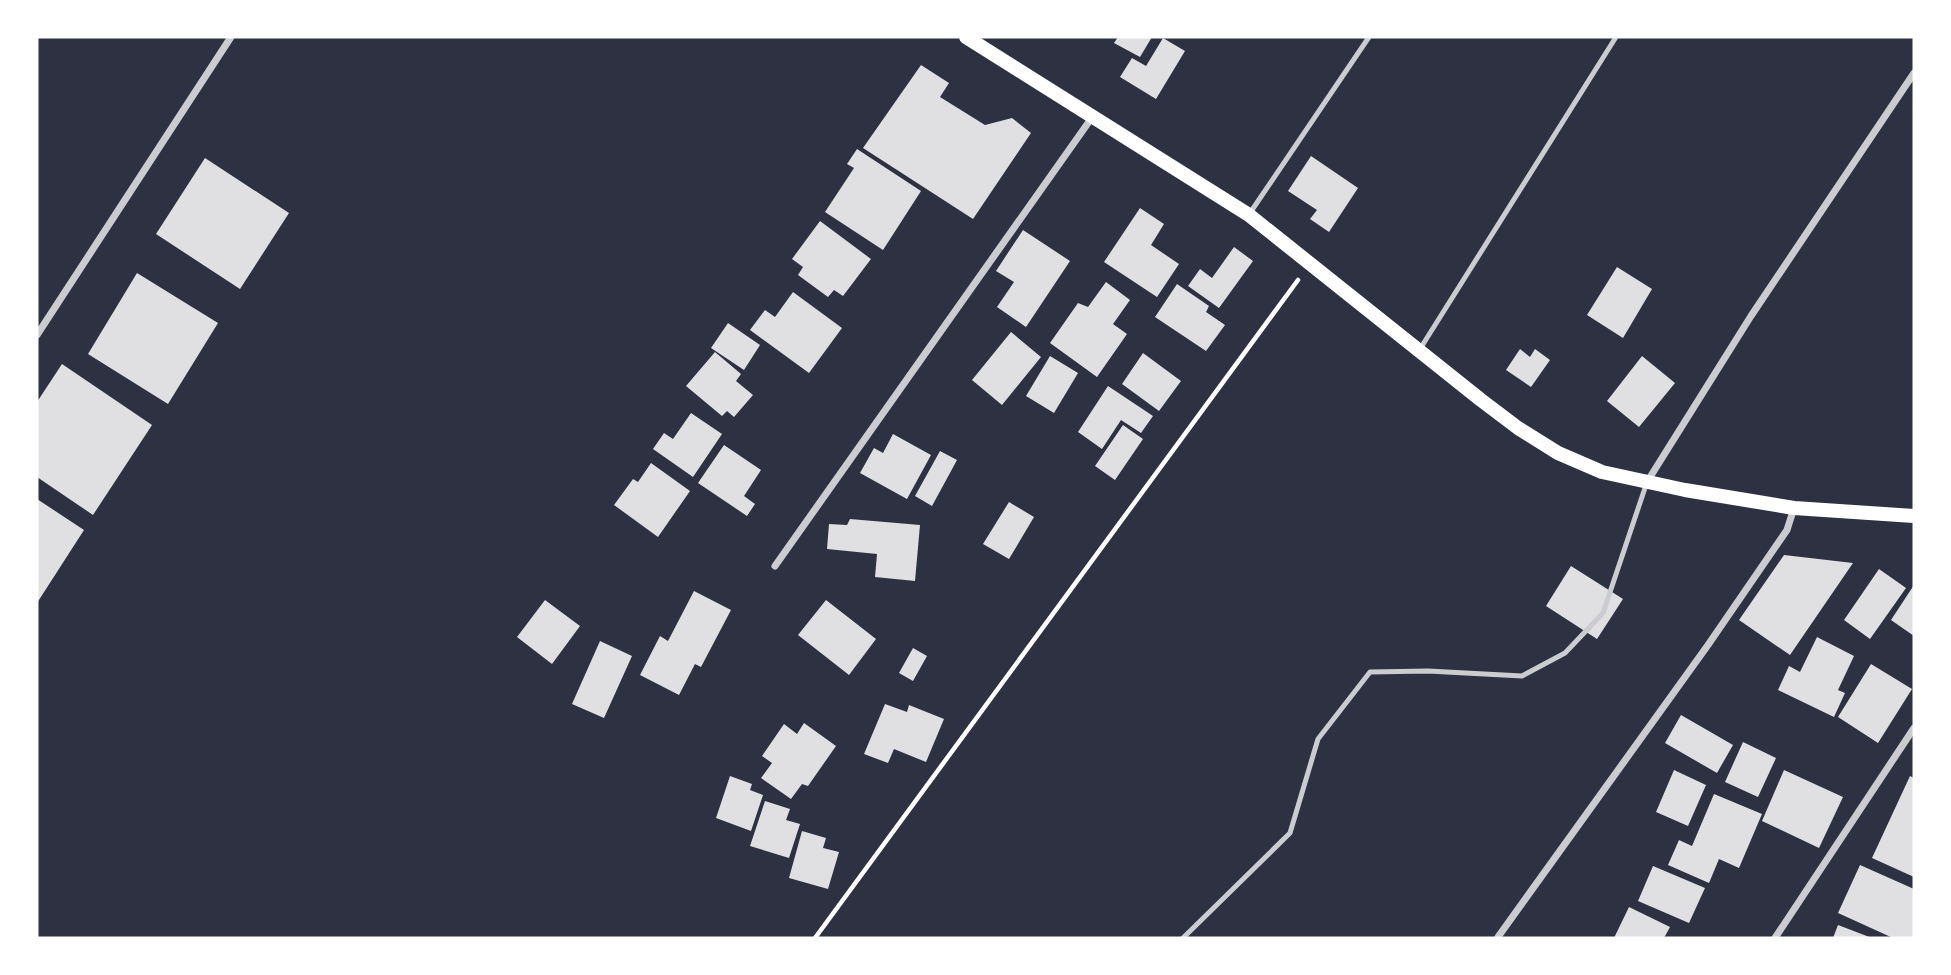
<svg xmlns="http://www.w3.org/2000/svg" width="1951" height="975" viewBox="0 0 1951 975" font-family="'Fira Sans',sans-serif">
<style>
.building{fill:#e0e0e3}
.lines{fill:none;stroke-linecap:round;stroke-linejoin:round}
.path{stroke:#fff;stroke-width:4.5}
.service{stroke:#caccd0;stroke-width:5}
.minor{stroke:#caccd0;stroke-width:7}
.secondary{stroke:#fff;stroke-width:14}
</style>
<rect width="100%" height="100%" fill="#2d3142"/>
<path class="building" d="M1118,37h34l-12,20 -26,-14z
M1163,38l22,13 -29,48 -36,-22 12,-19 14,8z
M921,65l28,18 -9,14 45,28 27,-7 19,15 -58,86 -110,-71z
M857,149l64,42 -38,59 -58,-38 29,-44 -7,-4z
M1311,156l47,32 -29,44 -19,-13 7,-9 -29,-19z
M205,158l84,55 -49,76 -84,-55z
M1140,208l24,16 -13,21 28,19 -22,33 -53,-35z
M820,221l51,38 -28,37 -9,-6 -6,7 -30,-22 5,-8 -11,-8z
M1023,230l47,31 -44,66 -29,-20 17,-25 -18,-11z
M1234,247l19,14 -34,47 -31,-22 12,-17 12,9z
M1617,267l35,22 -29,49 -36,-23z
M137,273l81,50 -50,81 -80,-50z
M1106,282l24,18 -17,24 14,10 -30,43 -47,-34 28,-40 10,4z
M1177,284l32,22 -3,6 19,13 -19,26 -51,-34z
M793,292l49,36 -33,45 -59,-43 15,-20 10,7z
M728,323l32,22 -16,25 -33,-22z
M1011,332l30,25 -39,48 -30,-25z
M1520,349l10,8 5,-8 15,11 -19,27 -25,-17z
M715,352l26,22 -5,7 17,14 -19,22 -7,-6 -5,5 -36,-30z
M1143,353l38,28 -22,30 -37,-27z
M1050,356l28,17 -24,40 -28,-17z
M1642,356l33,27 -36,44 -32,-26z
M62,364l90,61 -59,90 -56,-38v-75z
M1108,386l45,30 -12,17 -20,-13 -19,29 -24,-17z
M691,413l31,21 -29,43 -40,-28 11,-16 9,6z
M1123,425l20,14 -28,41 -20,-14z
M893,434l38,21 -24,44 -47,-26 14,-25 9,5z
M724,445l37,25 -17,26 11,8 -8,12 -49,-33z
M940,451l17,9 -25,46 -17,-10z
M651,463l39,28 -32,46 -44,-32 19,-26 5,3z
M37,499l47,31 -47,73z
M1009,502l25,15 -25,42 -26,-15z
M850,519l70,6 -5,56 -40,-4 2,-23 -50,-5 2,-25 18,1z
M1784,555l69,8 -63,92 -51,-35z
M1571,566l52,33 -26,40 -51,-33z
M1879,569l27,19 -36,51 -26,-19z
M1914,585v51l-23,-16z
M694,591l37,19 -30,57 -6,-3 -16,31 -39,-20 20,-39 8,5z
M545,600l35,26 -28,38 -35,-27z
M826,600l50,39 -27,36 -51,-40z
M1817,637l37,19 -16,34 7,3 -11,24 -56,-27 11,-24 11,6z
M600,641l32,15 -28,62 -32,-14z
M913,648l14,8 -14,25 -14,-8z
M1871,664l41,25 -34,54 -40,-26z
M885,704l22,8 2,-7 35,14 -18,43 -32,-13 -6,14 -24,-9z
M1681,715l52,30 -16,28 -52,-30z
M804,723l32,23 -28,40 -6,-2 -11,15 -30,-21 11,-15 -10,-7 22,-32 13,10z
M1743,742l33,16 -18,39 -33,-15z
M1674,770l32,15 -18,41 -32,-14z
M1784,770l59,27 -24,51 -57,-27z
M730,776l22,8 -2,6 13,5 -12,36 -35,-13z
M1910,776l4,2v99l-42,-19z
M1714,794l48,20 -23,54 -20,-9 -10,24 -41,-18 11,-25 13,6z
M765,801l25,8 -4,11 14,4 -11,34 -39,-12z
M802,831l24,7 -3,10 16,4 -11,37 -39,-11z
M1860,865l54,24v49h-21l-55,-25z
M1653,866l52,22 -16,35 -51,-22z
M1629,907l41,20 -6,11h-50z
M1838,925l34,13h-39z"/>
<g class="lines">
<path class="path" d="M815,938l483,-658"/>
<path class="service" d="M1250,213l119,-176
M1420,349l196,-312
M1183,938l107,-105 28,-94 52,-67 58,-1 94,5 43,-23 38,-40 44,-131"/>
<path class="minor" d="M37,335l194,-298
M1647,482l104,-166 163,-243
M775,566l318,-450
M1498,937l210,-292 79,-115 7,-22
M1775,938l139,-210"/>
<path class="secondary" d="M966,37l283,178 232,185 37,28 40,25 44,19 83,18 109,18 120,8"/>
</g>
<rect width="1951" height="975" fill="none" stroke="#ffffff" stroke-width="77"/>
</svg>
